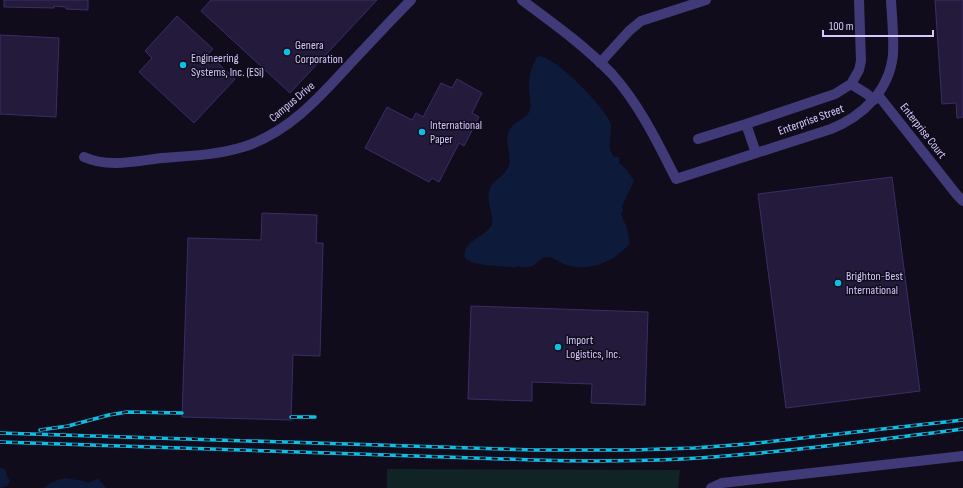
<svg xmlns="http://www.w3.org/2000/svg" width="963" height="488" viewBox="0 0 963 488" font-family="'Sofia Sans Condensed',sans-serif">
<style>
.green{fill:#102425}
.water{fill:#0d1a3a}
.building{fill:#231a3c;stroke:#3d2d66}
.lines{fill:none;stroke-linecap:round;stroke-linejoin:round}
.minor{stroke:#413a78;stroke-width:10}
.rail-casing{stroke:#0dbfe5;stroke-width:3.5}
.rail{stroke:#100c1c;stroke-width:2;stroke-dasharray:6;stroke-linecap:butt}
.poi-dot{fill:#0dbfe5;stroke:#100c1c;stroke-width:1.5}
.labels{text-anchor:middle;dominant-baseline:central;stroke-width:3;stroke-linejoin:round;paint-order:stroke}
.poi-label{font-size:12px;fill:#d4cafc;stroke:#100c1c;text-anchor:start}
.street-label{font-size:12px;fill:#d4cafc;stroke:#100c1c}
</style>
<rect width="100%" height="100%" fill="#100c1c"/>
<path class="green" d="M387,469l293,1 -2,18h-291z"/>
<path class="water" d="M538,56c16,-1 68,52 73,68 2,10 -6,22 3,33h5v6l8,7 7,11 -12,25 1,5 -2,3 6,14 3,15c-15,19 -43,30 -66,21 -6,-3 -11,-7 -17,-7 -6,0 -9,6 -13,8 -4,3 -8,1 -12,3l-3,-2 -6,2 -2,-1c-11,-1 -39,-1 -46,-9 -4,-17 23,-22 27,-34 2,-8 -6,-22 -3,-33 3,-12 17,-15 20,-26 3,-11 -6,-25 1,-36 5,-9 17,-10 20,-19 2,-8 -1,-15 -1,-22 -1,-9 3,-24 9,-32z
M0,468h3l3,3 1,5 3,5 -3,5 -7,2z
M64,478l20,3 4,2 10,-5 8,10h-62l6,-5z"/>
<path class="building" d="M4,0h84v10l-22,-1v-2l-12,-1v2l-50,-1z
M211,0h166l-87,93 -89,-82z
M935,0h28v117l-6,1 -1,-15 -14,1z
M177,16l36,33 -5,5 27,25 -41,44 -55,-51 13,-14 -7,-7z
M0,35l59,3 -3,79 -56,-3z
M457,79l25,14 -10,20 7,4 -15,29 -5,-3 -20,39 -7,-4 -3,4 -64,-34 22,-41 25,13 4,-7 7,4 18,-34 11,5z
M892,177l28,214 -134,17 -28,-214z
M262,213l55,2 -1,28h7l-3,113 -27,-1 -2,65 -109,-3 6,-179 73,2z
M471,306l177,6 -3,93 -54,-2 1,-19 -60,-2v19l-64,-2z"/>
<g class="lines">
<path class="minor" d="M522,0c31,23 63,46 90,74 27,30 46,69 64,105l155,-50c32,-13 58,-38 62,-74 1,-18 -1,-37 -2,-55
M859,0l2,61 -2,9 -8,14 16,10 7,6
M600,63l29,-32 12,-10 65,-21
M878,95l79,100 6,6
M698,139l48,-15
M756,153l-10,-29 89,-30 16,-10
M84,157c24,11 52,4 78,1 27,-2 55,-3 81,-11 45,-14 76,-49 107,-83 20,-21 40,-43 61,-64
M711,488l11,-5 241,-27"/>
<g class="rail-casing">
<path id="rail" d="M291,417h24
M40,430l28,-4 41,-11 18,-3 55,1
M0,433l535,17h98l61,-2 54,-4 215,-24
M0,442l535,18c71,2 143,1 214,-6 72,-6 143,-16 214,-25"/>
</g>
<use href="#rail" class="rail"/>
</g>
<g class="poi-dot">
<circle cx="287" cy="52" r="4"/>
<circle cx="183" cy="65" r="4"/>
<circle cx="422" cy="132" r="4"/>
<circle cx="838" cy="283" r="4"/>
<circle cx="558" cy="347" r="4"/>
</g>
<g class="labels">
<g class="poi-label">
<text x="295" y="45">Genera<tspan x="295" dy="14">Corporation</tspan></text>
<text x="191" y="58">Engineering<tspan x="191" dy="14">Systems, Inc. (ESi)</tspan></text>
<text x="430" y="125">International<tspan x="430" dy="14">Paper</tspan></text>
<text x="846" y="276">Brighton-Best<tspan x="846" dy="14">International</tspan></text>
<text x="566" y="340">Import<tspan x="566" dy="14">Logistics, Inc.</tspan></text>
</g>
<g class="street-label">
<text transform="translate(292 102) rotate(-40)">Campus Drive</text>
<text transform="translate(811 120) rotate(-20)">Enterprise Street</text>
<text transform="translate(923 131) rotate(52)">Enterprise Court</text>
</g>
</g>
<path d="M823 30v6h110v-6" fill="none" stroke="#d4cafc" stroke-width="2"/>
<text x="829" y="30" font-size="12" fill="#d4cafc" stroke="#100c1c" stroke-width="3" paint-order="stroke">100 m</text>
</svg>
